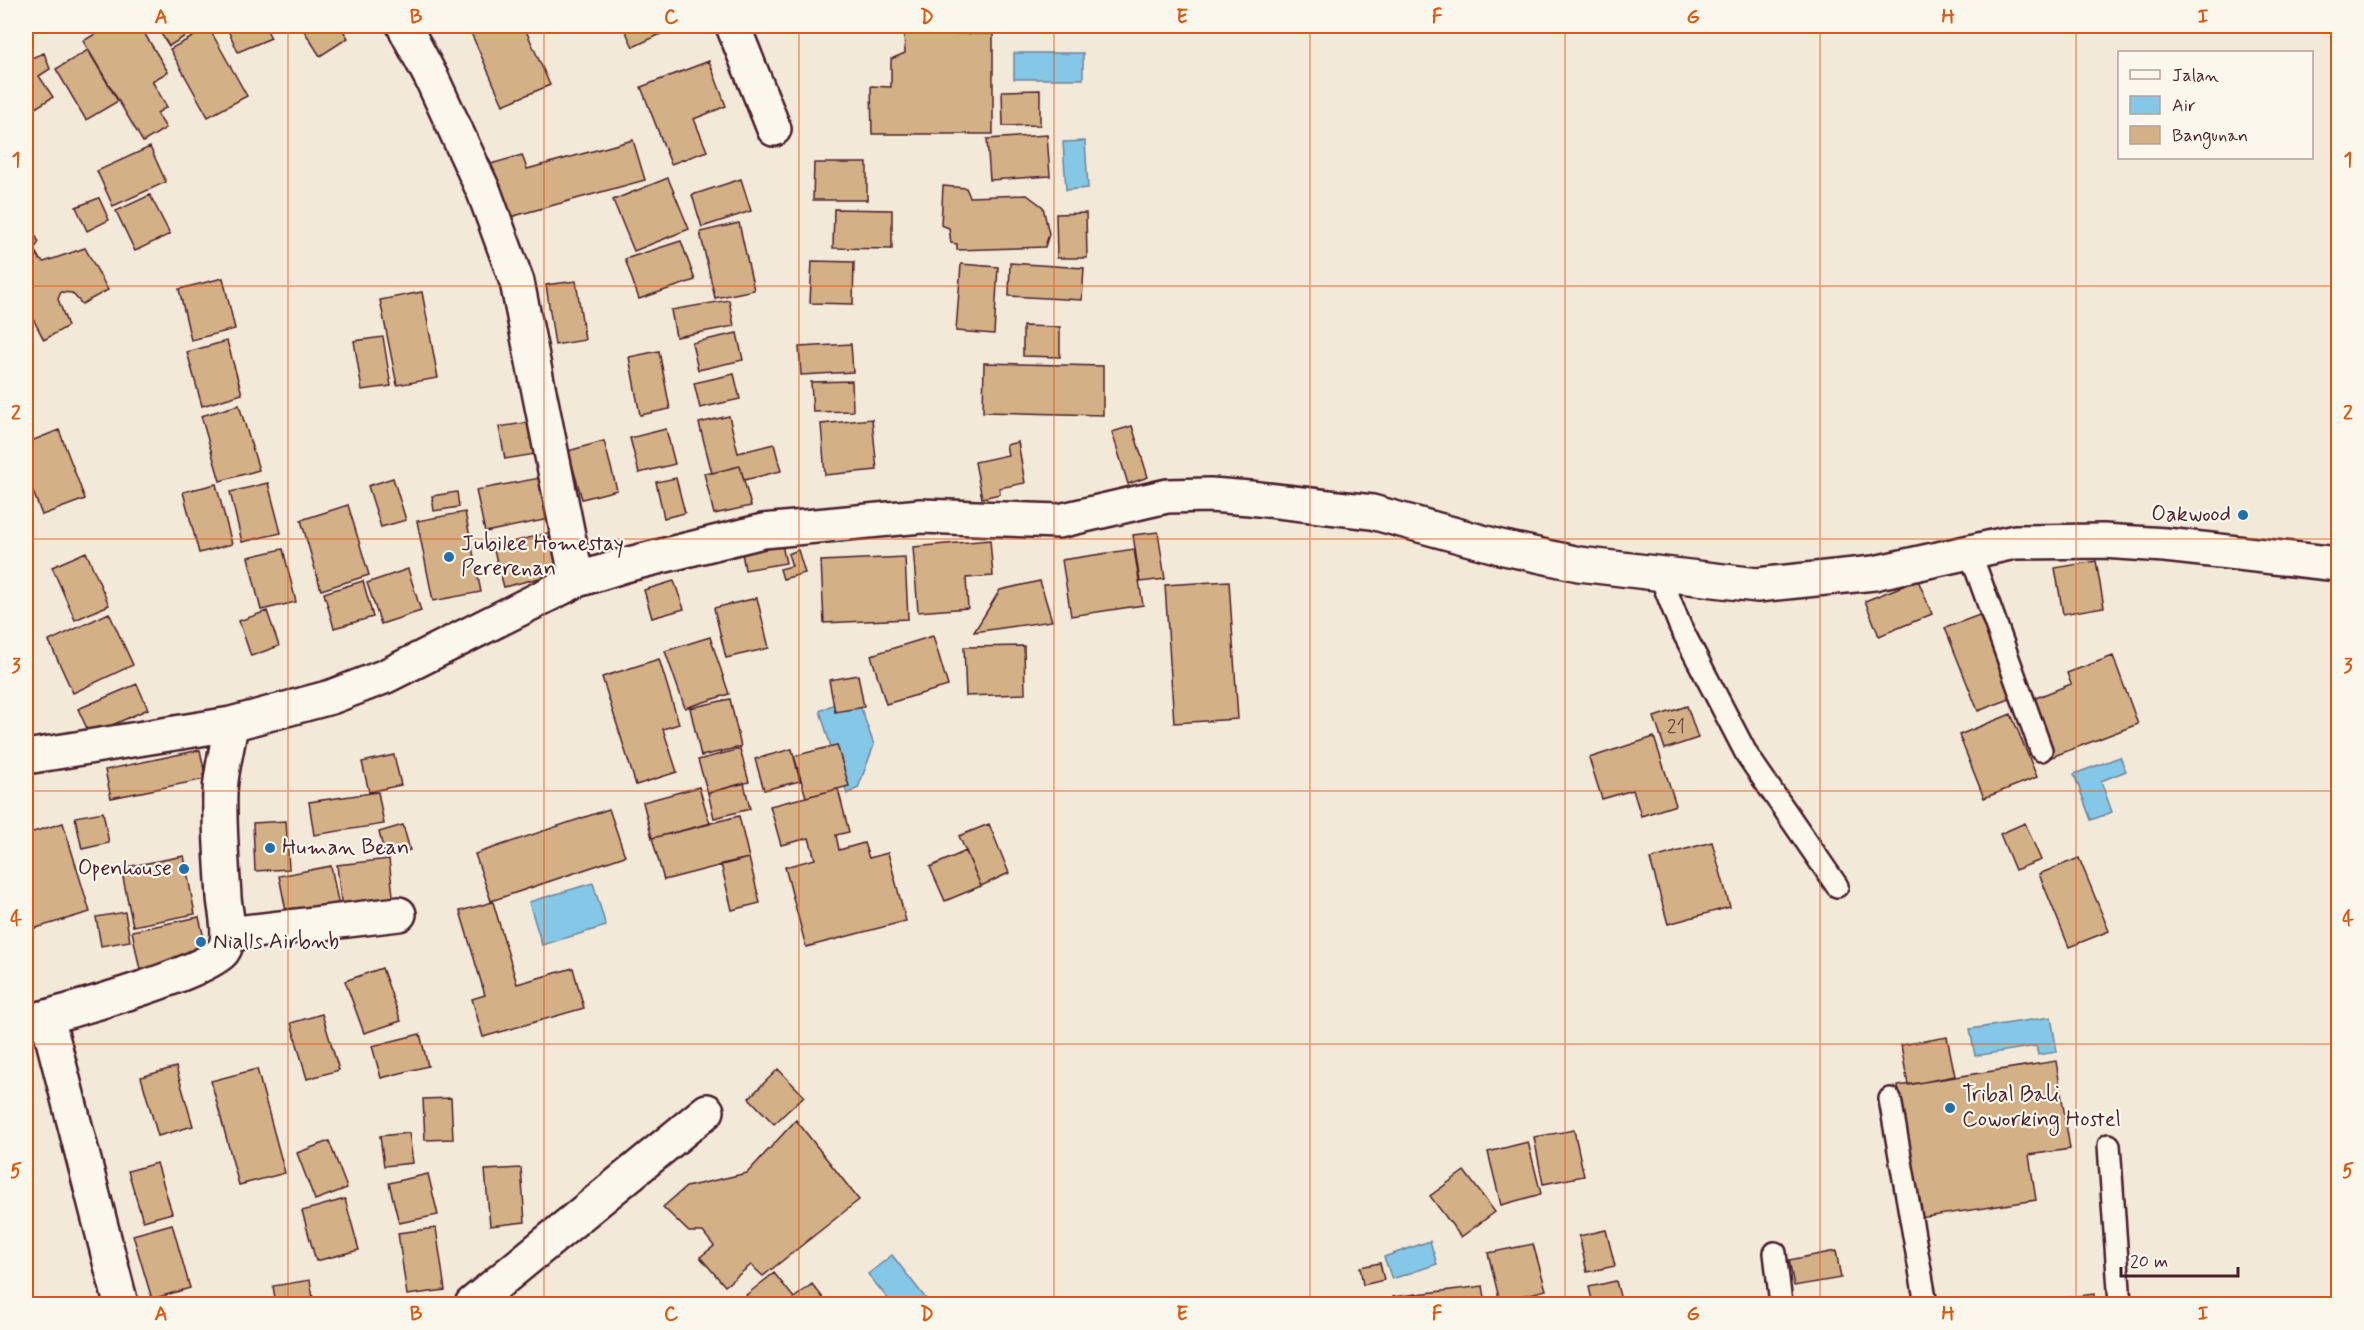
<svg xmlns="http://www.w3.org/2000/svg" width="2364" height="1330" viewBox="0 0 2364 1330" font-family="Mynerve,sans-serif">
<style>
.water{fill:#85c7e6;stroke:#6d849b;stroke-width:1.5}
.building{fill:#d3b086;stroke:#4a1f2b;stroke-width:1.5}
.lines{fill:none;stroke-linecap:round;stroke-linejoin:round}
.lane-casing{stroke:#4a1f2b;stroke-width:26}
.street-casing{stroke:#4a1f2b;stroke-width:38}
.lane{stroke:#fbf7ec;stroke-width:21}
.street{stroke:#fbf7ec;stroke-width:33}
.grid{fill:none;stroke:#e0560e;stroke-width:1.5;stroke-opacity:0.55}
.poi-dot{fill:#1f6fb2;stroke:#fbf7ec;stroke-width:2}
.labels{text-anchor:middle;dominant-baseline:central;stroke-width:4.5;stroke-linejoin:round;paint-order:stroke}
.number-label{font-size:20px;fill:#6c4342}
.poi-label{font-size:22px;fill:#4a1f2b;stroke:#fbf7ec;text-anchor:start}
.neatline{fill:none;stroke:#e0560e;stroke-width:2}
.grid-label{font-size:20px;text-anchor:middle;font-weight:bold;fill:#e0560e}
</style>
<rect width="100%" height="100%" fill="#f3e9d8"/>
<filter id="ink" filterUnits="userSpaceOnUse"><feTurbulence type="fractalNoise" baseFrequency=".0167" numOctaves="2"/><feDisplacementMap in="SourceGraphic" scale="12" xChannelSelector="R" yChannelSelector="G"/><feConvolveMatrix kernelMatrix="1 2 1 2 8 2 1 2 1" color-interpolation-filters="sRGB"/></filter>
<g filter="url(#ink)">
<path class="water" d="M1014,53h69v26h-69z
M1085,141l3,47 -22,2 -3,-48z
M834,704l1,8 26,-4 13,37 -16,43 -11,6 -2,-7 3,-1 -11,-41 -6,2 -11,-36z
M2120,757l6,14 -25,10 11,31 -21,8 -17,-46z
M593,883l13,43 -64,19 -13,-43z
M2051,1017l6,35 -19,3 -2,-9 -61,10 -5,-27z
M1430,1241l7,23 -45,15 -8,-22z
M892,1255l38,49h-38l-24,-30z"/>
<path class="building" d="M109,26h31l28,46 -16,9 15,26 -10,6 9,15 -23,14 -60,-101z
M156,26h43l1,1 -31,19z
M226,26h39l6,12 -33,14z
M301,26h39l8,12 -28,18z
M468,26h56l26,59 -47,20z
M629,26h49l-45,21 -9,-19z
M209,28l38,68 -39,21 -38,-68z
M904,33l89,1v100h-121l-1,-48 20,1v-28l14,-6z
M88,50l30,51 -32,19 -30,-51z
M44,53l6,16 -11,7 14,21 -27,17v-54z
M709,61l17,45 -32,13 13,32 -36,13 -30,-77z
M1040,90v35l-37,1 -1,-35z
M1047,135l3,41 -60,4 -3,-41z
M633,140l12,40 -142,39 -16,-54 35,-10 5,14z
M150,147l16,35 -53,24 -16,-35z
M814,163h53v37h-54z
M668,178l21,51 -55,22 -21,-51z
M741,179l10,32 -49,16 -10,-32z
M943,186l23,2 4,9 57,-2 16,12 6,27 -4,13 -88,3v-6l-6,-1 -2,-15 -8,-3z
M150,195l20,39 -35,17 -19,-40z
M99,198l10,22 -22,11 -11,-24z
M834,209l58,1v39l-59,-1z
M1086,213l1,45h-30l-1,-44z
M26,220l13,22 -5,7 6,11 4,2 41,-14 23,42 -26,14 -10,-11 -11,-1 -3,7 10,27 -24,14 -14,-27 -4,-1z
M739,223l15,67 -39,8 -15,-66z
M681,241l14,39 -56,19 -14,-40z
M812,261l42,1 -1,42 -43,-1z
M1010,263l74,5 -2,32 -73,-4z
M961,264l37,3 -4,67 -38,-3z
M223,278l12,51 -44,11 -12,-51z
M576,281l9,59 -30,5 -9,-60z
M422,292l16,86 -41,7 -17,-85z
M729,300l5,26 -58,11 -5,-27z
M1023,326l37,1v30l-37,-1z
M737,333l6,27 -45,10 -6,-27z
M383,337l8,49 -29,4 -8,-49z
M227,341l15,53 -40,12 -15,-54z
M851,344l2,28 -52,3 -2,-28z
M659,351l11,58 -30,6 -11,-58z
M984,363l119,3v49l-120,-3z
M734,374l6,25 -40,9 -6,-25z
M852,381l1,30 -40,1 -2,-30z
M239,405l20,65 -39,11 -19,-65z
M729,416l9,37 36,-9 7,27 -37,9 -4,-14 -28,7 -13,-50z
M872,419l5,51 -52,5 -4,-51z
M536,421l6,32 -37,6 -6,-32z
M1132,426l16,51 -20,7 -16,-52z
M666,429l9,35 -36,9 -9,-35z
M59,430l26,69 -43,16 -16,-42v-30z
M604,441l13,49 -35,9 -14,-48z
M1018,442l7,41 -26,5 1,6 -18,4 -7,-36 33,-7 -2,-10z
M740,466l11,40 -37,8 -10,-41h8z
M545,477l9,41 -69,14 -9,-42z
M393,478l13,42 -25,7 -13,-41z
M676,478l9,35 -21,5 -8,-36z
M268,483l13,50 -39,9 -12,-50z
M216,484l16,60 -33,9 -16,-61z
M457,492l2,15 -25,4 -2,-15z
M348,505l21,70 -48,15 -20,-70z
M465,512l16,80 -48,9 -16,-80z
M1158,532l7,47 -25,3 -7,-47z
M548,533l11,40 -55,14 -11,-40z
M990,540l3,36 -27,2 2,30 -50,4 -5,-65z
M782,545l4,18 -41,7 -3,-17z
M283,549l13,53 -35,8 -13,-53z
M1134,549l9,56 -72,11 -9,-56z
M798,550l7,23 -22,6 -3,-10 12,-3 -4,-12z
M86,552l23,53 -34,15 -23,-53z
M905,557l3,62 -84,4 -3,-62z
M2096,561l8,46 -41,7 -8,-46z
M408,569l13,42 -40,13 -14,-41z
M1918,580l14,34 -53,22 -14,-35z
M363,581l10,36 -39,11 -10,-35z
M674,581l10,28 -32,9 -8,-28z
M1040,581l12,40 -78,11 26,-42z
M1229,581l9,138 -64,4 -9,-138z
M757,598l12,50 -43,10 -12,-50z
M267,611l12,35 -28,10 -12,-35z
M109,613l24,52 -60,28 -24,-52z
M1982,614l33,83 -37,14 -33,-83z
M933,636l15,50 -62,18 -15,-49z
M710,637l19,57 -44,14 -20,-57z
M1024,646l1,48 -59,2 -2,-49z
M2113,656l25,68 -89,34 -21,-57 43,-17 -4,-11z
M659,659l20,65 -16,5 14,43 -41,13 -34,-108z
M858,675l6,32 -29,5 -6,-32z
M137,684l11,25 -58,26 -12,-26z
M730,699l11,48 -40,9 -11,-48z
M1687,706l11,32 -33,11 -11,-32z
M2011,714l26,63 -53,21 -25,-63z
M1654,737l22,68 -35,11 -8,-26 -31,9 -13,-41z
M837,745l12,41 -43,11 -12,-41z
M740,749l9,33 -41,11 -10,-33z
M792,749l8,32 -36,9 -9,-31z
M200,750l6,29 -95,19 -6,-28z
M394,755l7,30 -32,7 -7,-30z
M744,783l6,26 -36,9 -6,-25z
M699,787l11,37 -58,14 -9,-36z
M838,789l11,43 -13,3 3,15 25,-7 5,15 19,-5 18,68 -100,26 -21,-80 30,-8 -6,-21 -28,7 -11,-39z
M378,792l6,32 -70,11 -5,-33z
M609,809l16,47 -134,45 -16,-47z
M103,812l6,31 -27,6 -7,-32z
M739,816l10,42 -85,22 -12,-42z
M286,821l3,48 -34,2 -2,-48z
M63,823l27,89 -64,19v-97z
M2025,823l16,37 -26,10 -15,-36z
M989,824l20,49 -28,13 -22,-50z
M403,825l7,25 -25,6 -6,-24z
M1712,842l18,65 -62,17 -18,-65z
M966,851l15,35 -36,15 -15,-34z
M184,856l11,58 -62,12 -12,-58z
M749,858l11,45 -28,7 -11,-46z
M2079,858l30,73 -40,16 -30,-73z
M389,859l5,46 -52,6 -5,-46z
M331,866l9,46 -52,9 -9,-45z
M493,902l24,82 56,-16 11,40 -101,29 -11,-38 13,-4 -25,-84z
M125,912l5,29 -29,5 -5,-29z
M199,917l9,39 -68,14 -8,-39z
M382,968l19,53 -37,12 -19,-52z
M322,1014l17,56 -32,9 -16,-56z
M420,1034l8,32 -47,12 -9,-32z
M1947,1037l8,39 -47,9 -7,-40z
M2056,1061l14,88 -41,6 7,45 -116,18 -22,-132z
M176,1067l17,59 -35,10 -17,-59z
M257,1069l28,104 -46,12 -28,-104z
M778,1069l26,27 -30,28 -25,-26z
M451,1098l2,41 -28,1 -2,-41z
M796,1120l63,80 -96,76 -12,-11 -26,21 -25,-29 14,-11 -11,-14h-14l-26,-25 23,-20 61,-14z
M1574,1130l10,46 -41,8 -9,-47z
M409,1133l4,30 -29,3 -4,-30z
M329,1141l18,47 -32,12 -18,-47z
M1528,1142l13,52 -40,11 -13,-53z
M157,1163l15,50 -29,8 -15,-50z
M521,1168l4,54 -35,4 -5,-56z
M1464,1171l31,41 -34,25 -31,-41z
M428,1174l10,41 -39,8 -10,-40z
M345,1199l14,51 -43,11 -14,-50z
M172,1224l18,64 -38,11 -19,-64z
M436,1228l9,62 -38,5 -9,-62z
M1606,1230l9,36 -28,6 -8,-36z
M1533,1244l13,46 -46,12 -12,-49z
M1836,1251l5,27 -47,8 -5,-26z
M1380,1263l4,17 -21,5 -3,-18z
M774,1273l20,25 18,-14 16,20h-74l-8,-9z
M310,1280l4,24h-38l-3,-18z
M1616,1281l6,23h-29l-4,-17z
M1483,1286l3,18h-92l-1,-7z
M2094,1294v10h-55v-3z
M1546,1298l2,6h-36z"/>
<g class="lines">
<g class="lane-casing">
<path id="lane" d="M1970,552l71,198
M1660,575l20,51 67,129 90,131
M1890,1099l36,205
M2109,1145l11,159
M1775,1253l6,51"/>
</g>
<g class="street-casing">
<path id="street" d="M404,26l28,53 52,113 33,90 60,298
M733,26l41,103
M26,757l205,-33
M228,934l171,-20
M47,1017l74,287
M26,1022c32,-7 181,-49 197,-71 10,-14 2,-38 1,-54 -2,-34 -5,-71 -4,-105 1,-23 8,-46 11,-68l100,-27 55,-21 191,-96 48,-15 138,-34 158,-15 138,5 108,-25 43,-1 40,3 122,14 128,35 79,17 178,21 117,-12 141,-31 88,-1 62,4 173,19
M472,1304l235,-193"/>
</g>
<use href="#lane" class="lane"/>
<use href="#street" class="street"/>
</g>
</g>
<path class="grid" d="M288,26v1278M544,26v1278M799,26v1278M1054,26v1278M1310,26v1278M1565,26v1278M1820,26v1278M2076,26v1278M26,286h2312M26,539h2312M26,791h2312M26,1044h2312"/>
<g class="poi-dot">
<circle cx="2243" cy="515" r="6"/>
<circle cx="449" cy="557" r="6"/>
<circle cx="270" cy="848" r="6"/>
<circle cx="184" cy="869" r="6"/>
<circle cx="201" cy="942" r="6"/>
<circle cx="1950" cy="1108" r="6"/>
</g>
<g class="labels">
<g class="number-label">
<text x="1676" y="727">21</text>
</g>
<g class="poi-label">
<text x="2231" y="515" text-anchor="end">Oakwood</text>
<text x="461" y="544">Jubilee Homestay<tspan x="461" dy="25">Pererenan</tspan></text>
<text x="282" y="848">Human Bean</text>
<text x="172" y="869" text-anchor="end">Openhouse</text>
<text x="213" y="942">Nialls Airbnb</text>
<text x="1962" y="1095">Tribal Bali<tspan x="1962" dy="25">Coworking Hostel</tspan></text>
</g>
</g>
<rect width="2364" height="1330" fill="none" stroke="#fbf7ec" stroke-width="66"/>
<rect x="2118" y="51" width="195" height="108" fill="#fbf7ec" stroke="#b4a19f" stroke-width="1.5"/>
<rect x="2130" y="70" width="30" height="9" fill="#fbf7ec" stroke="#b4a19f" stroke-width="1.5"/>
<text x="2172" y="81" font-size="18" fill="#4a1f2b">Jalan</text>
<rect x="2130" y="96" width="30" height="18" fill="#85c7e6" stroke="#b4a19f" stroke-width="1.5"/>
<text x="2172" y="111" font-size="18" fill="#4a1f2b">Air</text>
<rect x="2130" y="126" width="30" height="18" fill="#d3b086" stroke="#b4a19f" stroke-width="1.5"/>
<text x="2172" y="141" font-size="18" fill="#4a1f2b">Bangunan</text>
<path d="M2121 1267v9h117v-9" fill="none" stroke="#4a1f2b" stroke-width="3"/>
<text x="2130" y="1267" font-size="18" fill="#4a1f2b" stroke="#fbf7ec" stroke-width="4.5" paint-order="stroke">20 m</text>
<rect x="33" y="33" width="2298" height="1264" class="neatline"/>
<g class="grid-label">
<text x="161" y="23">A</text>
<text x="416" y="23">B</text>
<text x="671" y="23">C</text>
<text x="927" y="23">D</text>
<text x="1182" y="23">E</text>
<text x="1437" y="23">F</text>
<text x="1693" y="23">G</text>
<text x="1948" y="23">H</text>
<text x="2203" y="23">I</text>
<text x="16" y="166">1</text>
<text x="2348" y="166">1</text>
<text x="16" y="419">2</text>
<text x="2348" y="419">2</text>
<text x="16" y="672">3</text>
<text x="2348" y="672">3</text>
<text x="16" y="925">4</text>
<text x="2348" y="925">4</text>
<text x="16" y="1177">5</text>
<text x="2348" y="1177">5</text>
<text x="161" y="1320">A</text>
<text x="416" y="1320">B</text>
<text x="671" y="1320">C</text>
<text x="927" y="1320">D</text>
<text x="1182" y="1320">E</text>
<text x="1437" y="1320">F</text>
<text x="1693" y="1320">G</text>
<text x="1948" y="1320">H</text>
<text x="2203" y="1320">I</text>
</g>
</svg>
